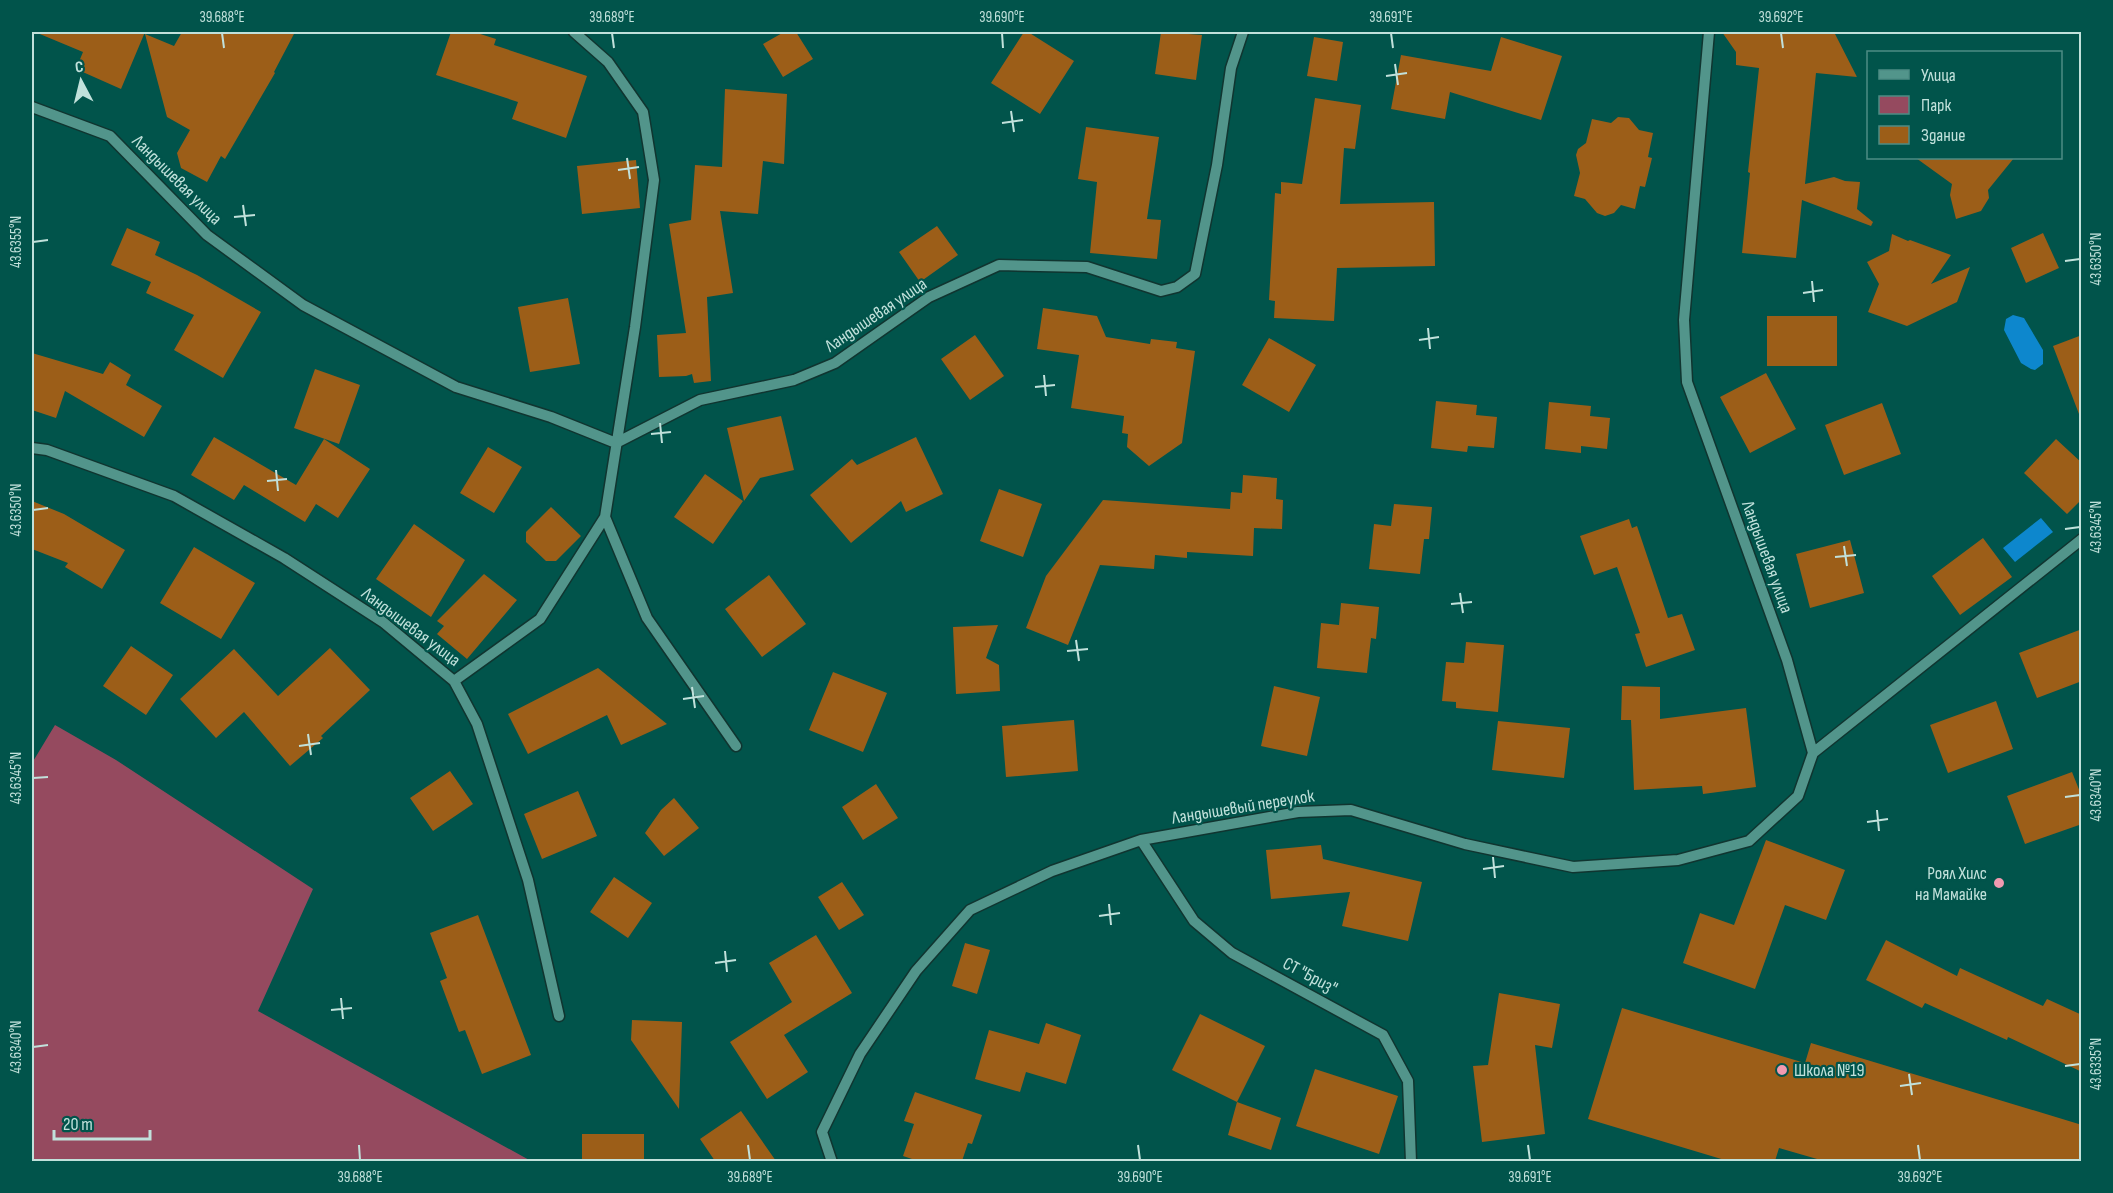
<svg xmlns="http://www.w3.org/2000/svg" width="2113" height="1193" viewBox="0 0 2113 1193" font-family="'Sofia Sans Condensed',sans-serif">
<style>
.green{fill:#954a5f}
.water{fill:#0d87cd}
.building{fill:#9c5e18}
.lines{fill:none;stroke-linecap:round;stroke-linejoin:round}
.minor-casing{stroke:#103530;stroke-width:13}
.minor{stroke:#52958b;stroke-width:10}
.ticks{fill:none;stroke:#c1e1db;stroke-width:2}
.poi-dot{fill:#f19ab0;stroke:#01544b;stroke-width:2}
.labels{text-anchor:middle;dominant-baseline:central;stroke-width:4.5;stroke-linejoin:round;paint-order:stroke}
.street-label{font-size:18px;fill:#c1e1db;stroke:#01544b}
.poi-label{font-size:18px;fill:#c1e1db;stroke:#01544b;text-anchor:end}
.neatline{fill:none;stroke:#c1e1db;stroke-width:2}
.ticks-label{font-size:15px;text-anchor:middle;fill:#c1e1db}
</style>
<rect width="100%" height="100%" fill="#01544b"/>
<path class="green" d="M55,725l61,35 197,129 -55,122 273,150h-499v-398z"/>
<path class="water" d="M2013,315l11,3 19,32v14l-8,6 -4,-1 -10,-6 -17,-33 2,-11z
M2041,518l12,14 -38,30 -12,-14z"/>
<path class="building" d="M35,32h110l-24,57 -45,-20 7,-17z
M182,32h113l-21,40 1,1 -50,86 -4,-3 -14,26 -26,-14 -4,-15 13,-23 -23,-13 -22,-83 29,12z
M451,32h23l22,7 -2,6 93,31 -21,62 -54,-19 6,-17 -82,-27z
M784,32h12l17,27 -30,18 -20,-33z
M1024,32h4l46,29 -34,53 -49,-31z
M1161,32l41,3 -6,45 -41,-6z
M1722,32h112l23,45 -41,-4 -11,111 29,-7 11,4 15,1 -3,27 16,13 -2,4 -69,-26 -6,58 -54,-5 8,-80 -2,-1 11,-104 -23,-3v-13z
M1314,37l29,5 -6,39 -30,-5z
M1501,37l61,19 -21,64 -91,-28 -5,27 -54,-10 10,-54 90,16z
M725,89l62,5 -3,70 -21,-3 -5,53 -38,-3 13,82 -26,4 4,84 -17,2 -2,-9 -6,2 -27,1 -2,-42 29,-2 -17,-109 22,-4 4,-55 27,2z
M1315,98l46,7 -6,44 -11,-1 -4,56 94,-2 1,64 -98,2 -3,53 -60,-3 1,-17 -6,-1 6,-107 6,1v-12l21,2z
M1618,117l11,1 10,12 14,3 -5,24 4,1 -7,29 -5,-1 -5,23 -14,-4 -7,8 -9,3 -8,-3 -12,-14 -11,-3 6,-23 -4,-18 2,-6 8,-6 6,-24 19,4z
M1086,127l73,10 -12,82 14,1 -4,39 -67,-6 7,-71 -19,-3z
M1916,158h98l-26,32 1,8 -8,13 -25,8 -6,-24 2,-11z
M636,160l4,48 -58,6 -5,-48z
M937,226l21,29 -38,27 -21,-30z
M127,228l33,14 -5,13 42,20 64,37 -38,66 -49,-28 20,-35 -48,-22 5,-11 -40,-17z
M2043,233l16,35 -33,15 -15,-35z
M1892,234l16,7 2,-1 41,15 -20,29 39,-17 -13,35 -50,24 -39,-14 11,-28 -12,-22 22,-11z
M568,298l12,66 -50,8 -12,-65z
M1043,308l54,8 9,21 44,7 1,-5 26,3 -1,6 19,3 -13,92 -33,23 -22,-19 1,-13 -6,-1 2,-17 -53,-8 8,-53 -42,-6z
M1767,316h70v50h-70z
M975,335l29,41 -34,24 -29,-41z
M2082,335v78l-3,1 -26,-68z
M1269,338l47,27 -27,47 -47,-27z
M32,353l71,21 7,-12 21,13 -5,10 36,21 -18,31 -79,-46 -9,27 -24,-8z
M315,369l45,16 -21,59 -45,-16z
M1766,373l30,56 -46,24 -30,-56z
M1436,401l41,4 -1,10 21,2 -3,31 -26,-2 -1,6 -36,-4z
M1549,402l42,4 -1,10 20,2 -3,31 -26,-3v7l-36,-4z
M1882,403l19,51 -57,21 -19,-50z
M781,416l13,54 -34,8 -16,23 -17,-73z
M214,437l82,48 28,-46 46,30 -32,49 -22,-14 -11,18 -61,-37 -10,15 -43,-25z
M916,437l27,57 -37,18 -5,-11 -50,42 -41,-48 42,-36 5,6z
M2056,439l26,24v36l-15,15 -43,-41z
M488,447l34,20 -28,46 -34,-20z
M705,474l38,27 -30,43 -39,-27z
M1243,475l34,3 -1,21 7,1 -1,29 -28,-1 -1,28 -66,-4v6l-32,-3 -1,14 -54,-4 -32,80 -42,-17 20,-52 57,-76 127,9 1,-17 11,1z
M999,489l43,15 -19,53 -43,-16z
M32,501l32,13 61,36 -23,39 -37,-22 3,-4 -36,-14z
M1394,504l38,3 -3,32h-5l-4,35 -51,-5 5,-45 17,2z
M551,507l30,29 -25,25h-10l-20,-19v-10z
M1629,519l3,9 5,-2 31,92 14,-4 13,36 -49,17 -11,-33 5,-1 -23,-66 -23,8 -14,-39z
M414,524l51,36 -34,57 -55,-38z
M1983,538l29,39 -52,38 -28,-39z
M1850,540l14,53 -54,15 -14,-54z
M194,547l61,36 -34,56 -61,-36z
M484,574l33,26 -50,59 -30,-25 7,-8 -7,-5z
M769,575l37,49 -44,33 -37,-48z
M1341,603l38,4 -3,32 -5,-1 -4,35 -50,-5 4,-45 18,2z
M998,625l-12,33 13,7 1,26 -44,3 -3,-67z
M2082,629v52l-45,17 -18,-45z
M1466,642l38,3 -6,67 -42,-4v-6l-14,-1 4,-39 18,1z
M131,646l42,29 -27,40 -43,-29z
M330,648l40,42 -49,46 2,2 -33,28 -46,-54 -28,26 -36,-39 54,-50 44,47z
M598,668l69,56 -46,21 -14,-30 -79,39 -20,-40z
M833,672l54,21 -24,59 -54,-22z
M1274,686l46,11 -13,59 -46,-10z
M1622,686l38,1v32l86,-11 10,79 -53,7 -1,-8 -68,4 -3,-70h-10z
M1996,701l17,48 -65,24 -18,-48z
M1074,720l4,51 -72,6 -4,-51z
M1498,721l72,7 -6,50 -72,-8z
M450,771l23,33 -40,27 -23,-33z
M2072,772l10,25v27l-57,20 -18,-48z
M876,784l22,34 -35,22 -21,-33z
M578,791l19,45 -55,23 -18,-45z
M674,798l25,30 -35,28 -19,-23 16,-23z
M1766,840l79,30 -19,50 -41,-15 -30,84 -72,-26 17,-50 34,12z
M1321,845l2,14 99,23 -14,59 -66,-15 8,-34 -79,7 -5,-49z
M614,877l38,26 -24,35 -38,-26z
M842,882l22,33 -25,15 -21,-33z
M478,915l53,140 -49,19 -17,-44 -6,2 -19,-51 7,-3 -17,-45z
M816,935l36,58 -68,42 24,37 -41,27 -37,-57 62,-40 -23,-39z
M1886,940l71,36 3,-8 83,38 4,-7 35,16v57l-74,-35 -1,3 -82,-37 -3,5 -56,-28z
M965,943l25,7 -13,44 -25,-8z
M1499,993l61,11 -8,44 -17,-3 10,89 -63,8 -9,-76 15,-1z
M1622,1008l183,55 6,-20 271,82v36h-258l-45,-13 -4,13h-47l-140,-42z
M1200,1014l65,32 -28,56 -65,-32z
M632,1020l50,2 -3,87 -48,-69z
M1046,1023l35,12 -15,49 -40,-12 -6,20 -45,-13 14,-49 50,14z
M1315,1069l83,27 -19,58 -83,-28z
M915,1092l67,23 -10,29 -4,-1 -6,18h-44l-15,-5 11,-32 -10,-3z
M1237,1102l44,16 -10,32 -43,-15z
M741,1111l35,50h-61l-15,-22z
M582,1134h62v27h-62z"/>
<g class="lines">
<g class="minor-casing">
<path id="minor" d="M574,32l34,30 35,50 11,68 -19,147 -30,190 42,101 89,128
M1709,32l-25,288 3,62 100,278 26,93
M32,107l78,29 97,99 96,70 153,82 95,30 65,26 84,-43 94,-20 41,-17 94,-66 70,-32 88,2 74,24 16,-4 18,-13 22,-109 14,-97 12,-36
M32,448l15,2 127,46 110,62 99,64 71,59 23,43 51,156 31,136
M454,681l86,-62 65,-102
M1813,753l269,-214
M1141,840l53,81 38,32 151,82 25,46 3,81
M832,1162l-10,-30 38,-78 56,-83 54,-61 82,-39 89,-31 157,-28 53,-2 114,34 108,23 105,-7 71,-19 49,-45 15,-43"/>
</g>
<use href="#minor" class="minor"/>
</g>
<path class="ticks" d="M222,33l2,15M612,33l2,15M1002,33l1,15M1391,33l2,15M1781,33l2,15M1395,64l3,21M1386,76l21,-3M1011,111l3,21M1002,123l21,-3M627,158l3,21M618,170l21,-3M243,205l3,21M234,217l21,-2M33,242l15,-2M2065,261l15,-2M1812,281l2,21M1803,293l20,-3M1428,328l2,21M1419,340l20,-3M1044,375l2,21M1035,387l20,-2M660,423l2,20M651,434l20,-2M276,470l2,21M267,481l20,-2M33,510l15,-2M2065,529l15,-2M1844,546l3,20M1835,557l21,-2M1460,593l3,20M1451,604l21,-2M1076,640l3,21M1067,651l21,-2M692,687l3,21M683,699l21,-3M308,734l3,21M299,746l21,-3M33,778l15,-1M2065,797l15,-2M1877,810l2,21M1867,822l21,-3M1493,857l2,21M1483,869l21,-3M1109,904l2,21M1099,916l21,-3M725,951l2,21M715,963l21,-3M341,998l2,21M331,1010l21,-2M33,1047l15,-2M2065,1066l15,-2M1909,1074l3,21M1900,1086l21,-3M359,1145l1,15M748,1145l2,15M1138,1145l2,15M1528,1145l2,15M1918,1145l2,15"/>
<g class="poi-dot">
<circle cx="1999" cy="883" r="6"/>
<circle cx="1782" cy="1070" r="6"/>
</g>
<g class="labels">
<g class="street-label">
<text transform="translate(177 180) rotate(45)">Ландышевая улица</text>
<text transform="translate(876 315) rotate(-34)">Ландышевая улица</text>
<text transform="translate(1767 557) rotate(70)">Ландышевая улица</text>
<text transform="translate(411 627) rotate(37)">Ландышевая улица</text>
<text transform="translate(1243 807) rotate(-9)">Ландышевый переулок</text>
<text transform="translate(1310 976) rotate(28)">СТ "Бриз"</text>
</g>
<g class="poi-label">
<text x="1987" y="873">Роял Хилс<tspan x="1987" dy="21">на Мамайке</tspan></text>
<text x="1794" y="1070" text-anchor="start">Школа №19</text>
</g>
</g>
<rect width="2113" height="1193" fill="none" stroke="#01544b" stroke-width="66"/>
<rect x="1867" y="51" width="195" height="108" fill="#01544b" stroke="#4e8c85" stroke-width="1.5"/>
<rect x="1879" y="70" width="30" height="9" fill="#52958b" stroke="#4e8c85" stroke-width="1.5"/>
<text x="1921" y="81" font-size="18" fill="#c1e1db">Улица</text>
<rect x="1879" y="96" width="30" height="18" fill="#954a5f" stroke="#4e8c85" stroke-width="1.5"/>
<text x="1921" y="111" font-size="18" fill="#c1e1db">Парк</text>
<rect x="1879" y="126" width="30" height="18" fill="#9c5e18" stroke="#4e8c85" stroke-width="1.5"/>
<text x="1921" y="141" font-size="18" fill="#c1e1db">Здание</text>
<g transform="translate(81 81) rotate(353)" stroke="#01544b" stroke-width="4.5" paint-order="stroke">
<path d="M0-4.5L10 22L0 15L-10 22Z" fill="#c1e1db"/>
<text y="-9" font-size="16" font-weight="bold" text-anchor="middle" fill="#c1e1db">С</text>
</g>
<path d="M54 1130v9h96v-9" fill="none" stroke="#c1e1db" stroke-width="3"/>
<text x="63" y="1130" font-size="18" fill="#c1e1db" stroke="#01544b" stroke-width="4.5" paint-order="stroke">20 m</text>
<rect x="33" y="33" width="2047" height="1127" class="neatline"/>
<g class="ticks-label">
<text x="222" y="22">39.688°E</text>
<text x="612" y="22">39.689°E</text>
<text x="1002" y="22">39.690°E</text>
<text x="1391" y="22">39.691°E</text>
<text x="1781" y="22">39.692°E</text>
<text transform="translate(16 242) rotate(-90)" y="5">43.6355°N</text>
<text transform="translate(2096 259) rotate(-90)" y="5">43.6350°N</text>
<text transform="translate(16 510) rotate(-90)" y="5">43.6350°N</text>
<text transform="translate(2096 527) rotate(-90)" y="5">43.6345°N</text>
<text transform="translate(16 778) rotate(-90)" y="5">43.6345°N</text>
<text transform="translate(2096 795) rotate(-90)" y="5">43.6340°N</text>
<text transform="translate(16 1047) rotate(-90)" y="5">43.6340°N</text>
<text transform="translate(2096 1064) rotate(-90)" y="5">43.6335°N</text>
<text x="360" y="1182">39.688°E</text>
<text x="750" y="1182">39.689°E</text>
<text x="1140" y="1182">39.690°E</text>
<text x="1530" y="1182">39.691°E</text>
<text x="1920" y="1182">39.692°E</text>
</g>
</svg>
